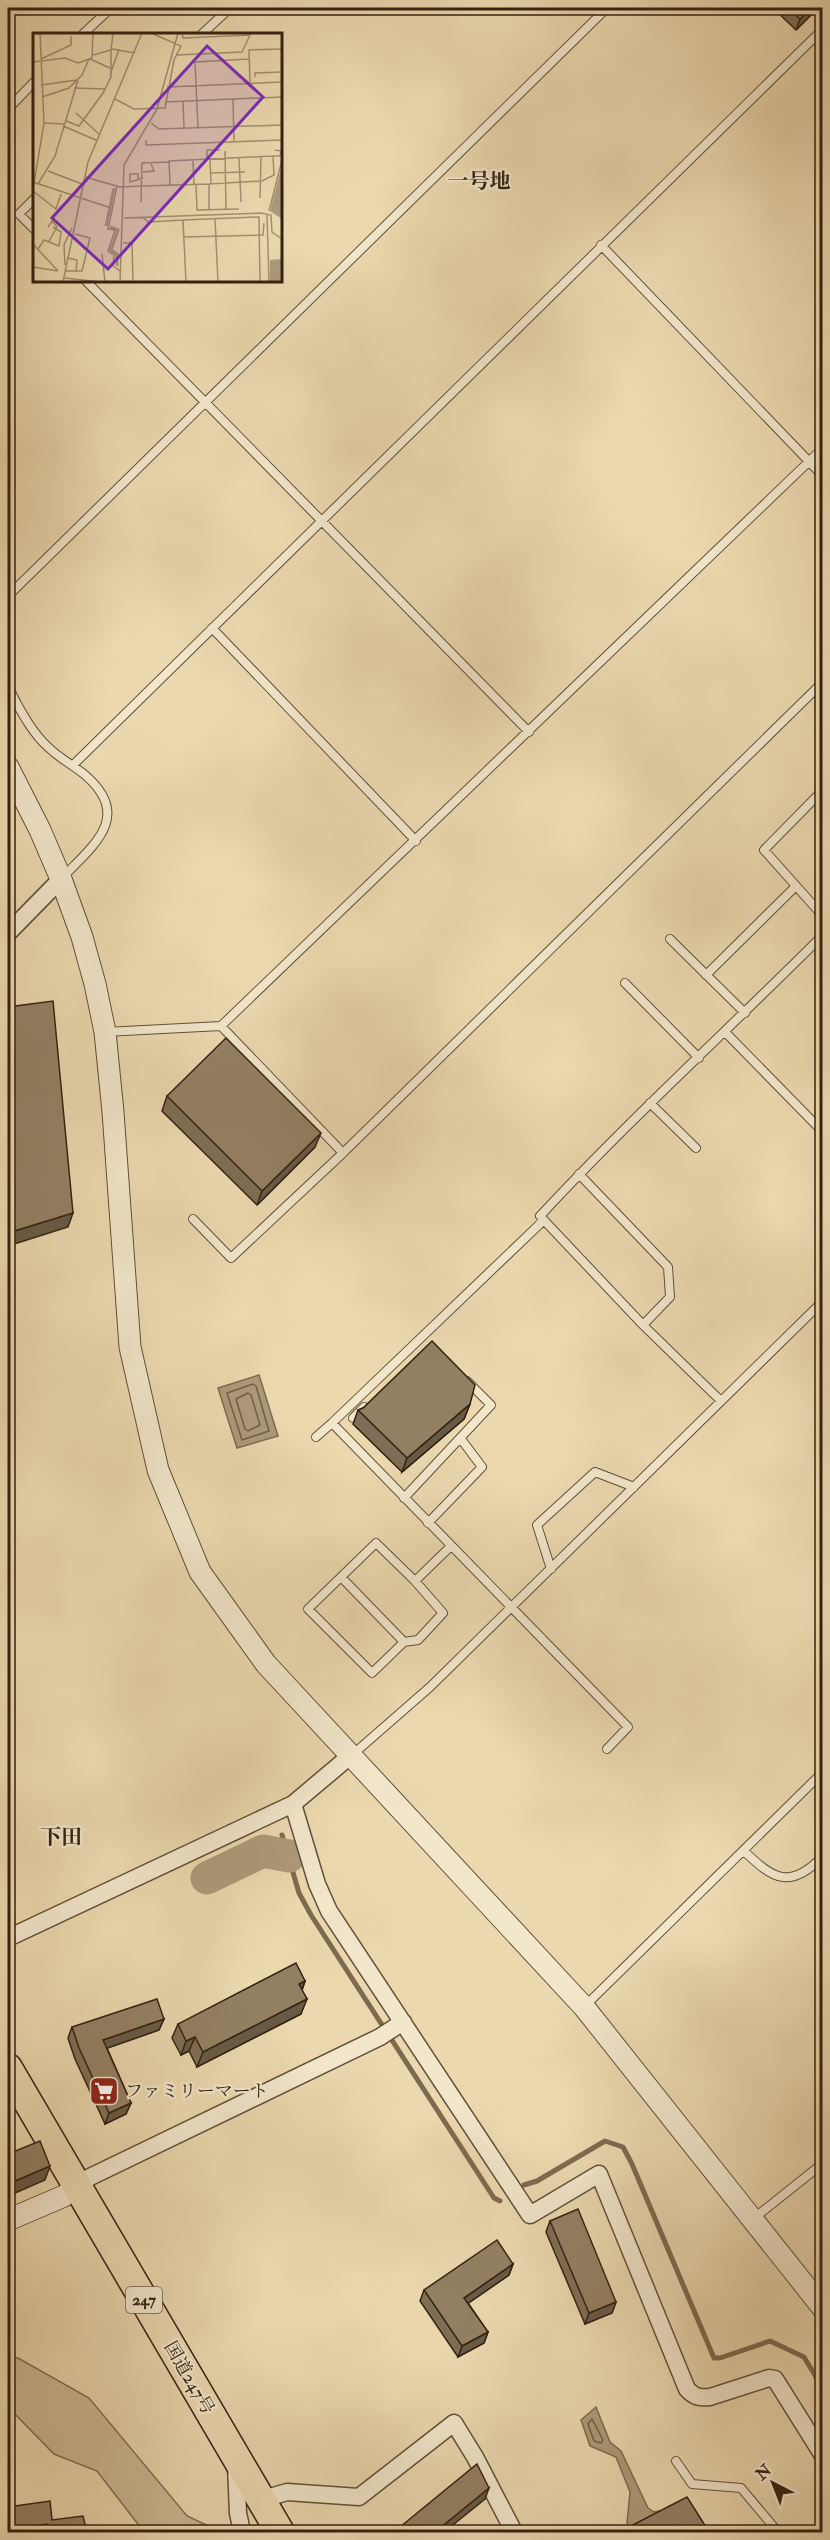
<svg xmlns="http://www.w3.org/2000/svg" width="830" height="2540" viewBox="0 0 830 2540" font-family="'IM FELL Double Pica','Noto Serif JP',serif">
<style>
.green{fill:#ccb994;stroke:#806d52;stroke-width:1.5}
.water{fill:#ad9a79;stroke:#7d6a4f;stroke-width:1.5}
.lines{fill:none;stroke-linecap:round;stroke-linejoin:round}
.shore{stroke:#705e45;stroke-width:1.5}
.stream{stroke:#7d6a4f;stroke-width:5}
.river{stroke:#ad9a79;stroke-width:33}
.service-casing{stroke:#624f38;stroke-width:10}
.minor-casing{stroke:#624f38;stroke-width:19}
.tertiary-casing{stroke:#624f38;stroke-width:23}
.trunk-casing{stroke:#342111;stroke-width:31}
.service{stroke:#f2e6cb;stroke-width:8}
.minor{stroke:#f2e6cb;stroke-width:16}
.tertiary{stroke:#f2e6cb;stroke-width:21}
.trunk{stroke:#ebd8af;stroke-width:28}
.wall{fill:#7e6e55;stroke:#342111;stroke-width:1.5}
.shaded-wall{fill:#675a45;stroke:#342111;stroke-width:1.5}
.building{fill:#938063;stroke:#342111;stroke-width:1.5}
.labels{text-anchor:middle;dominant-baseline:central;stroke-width:4.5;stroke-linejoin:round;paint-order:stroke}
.shield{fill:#f2e6cb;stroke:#6d5c49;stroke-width:1.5}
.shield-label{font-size:16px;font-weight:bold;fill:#342111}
.poi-label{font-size:18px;fill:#342111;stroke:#f2e6cb;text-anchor:start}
.street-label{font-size:18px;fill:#342111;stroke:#f2e6cb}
.quarter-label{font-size:21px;font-weight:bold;fill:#342111;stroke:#f2e6cb}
.inset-river{fill:none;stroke:#ad9a79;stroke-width:3}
.inset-road{fill:none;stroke:#a28f70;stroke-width:1.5}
.view{fill:#7b2cbf;fill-opacity:0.15;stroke:#7b2cbf;stroke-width:3}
.inset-edge{fill:none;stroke:#342111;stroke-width:3}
</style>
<rect width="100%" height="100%" fill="#ebd8af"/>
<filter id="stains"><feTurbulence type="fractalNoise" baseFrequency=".00333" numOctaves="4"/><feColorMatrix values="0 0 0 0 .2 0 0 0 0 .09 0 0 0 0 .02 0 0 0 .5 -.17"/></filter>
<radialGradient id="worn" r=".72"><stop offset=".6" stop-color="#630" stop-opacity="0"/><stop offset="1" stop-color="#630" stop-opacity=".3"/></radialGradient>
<path class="green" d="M8,2357l10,1 71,40 98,118 28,13 -1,3h-70l-47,-61 -43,-17 -46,-47z"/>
<path class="water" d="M259,1375l19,61 -41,12 -19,-60z
M596,2407l14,35 11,9 27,57 6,4 25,-5 -49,25 -3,-9 3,-31 -14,-35 -26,-11 -9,-26z"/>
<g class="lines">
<path class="shore" d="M253,1384l3,2 13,45 -27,9 -15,-47z
M248,1393l3,2 9,30 -12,6 -3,-2 -9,-30z
M592,2419l11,21 -2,3 -7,-2 -6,-17z"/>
<path class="stream" d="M282,1835l17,58 12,22 183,283 6,3
M524,2185l13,-4 68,-40 18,6 9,17 82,194h6l50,-17 34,16 18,30"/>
<path class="river" d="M207,1878l56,-27 26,5"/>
<g class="service-casing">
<path id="service" d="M83,34l28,-26
M202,34l28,-26
M8,109l26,-27
M34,199l-15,15 15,15
M601,245l221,230
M85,280l444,452
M8,596l599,-588
M212,628l204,213
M8,686c9,19 24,47 40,61 11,11 25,18 37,28 48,41 9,70 -23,103
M73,765l749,-735
M822,791l-58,59 58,65
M670,939l75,74
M706,975l89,-88
M625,983l74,75
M221,1026l122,127
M105,1032l116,-6 601,-577
M725,1032l97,99
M650,1103l46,45
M579,1174l89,93 2,30 -27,28
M193,1219l38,39 112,-105 479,-470
M544,1220l-212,203 296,304 -21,22
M721,1401l-78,-76 -103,-109c90,-97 188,-186 282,-280
M353,1418l11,-11
M316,1437l16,-14
M404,1498l87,-93 -24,-24
M428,1523l54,-56 -21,-28
M551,1569l-14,-44 58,-53 39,15
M341,1577l63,65
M415,1581l-39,-38 -68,66 64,64 32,-31 14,-2 25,-27 -28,-32 36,-35
M351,1756l79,-69 392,-385
M744,1851c29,28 46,39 78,6
M585,2006l237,-233
M753,2219l69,-55
M676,2461l16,23 49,4 37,44"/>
</g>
<g class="minor-casing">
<path id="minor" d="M8,933l53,-54
M293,1804l24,80 12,27 201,304 69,-41 88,215c7,8 13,9 23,8l59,-19 6,1 47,75
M8,1938l285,-134 57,-48
M78,2186l12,-9 290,-140 23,-15
M236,2465l2,48 4,19
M260,2500l27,-8 72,5 95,-74 21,34 39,75"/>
</g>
<g class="tertiary-casing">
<path id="tertiary" d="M8,767l32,63 21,49 21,58 13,47 10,48 8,80 17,235 28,123 42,102 66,92 318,343 238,300
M8,2220l56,-24 14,-10"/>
</g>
<g class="trunk-casing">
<path id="trunk" d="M8,2068l272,464"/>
</g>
<use href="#service" class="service"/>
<use href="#minor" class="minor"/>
<use href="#tertiary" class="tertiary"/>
<use href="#trunk" class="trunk"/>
</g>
<path class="wall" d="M773,8h45l-22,22z
M167,1096l148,51 -58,58 -95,-94z
M470,1404l-6,15 -62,53 -49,-48 5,-14 5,-2z
M305,1981l-3,9 -1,24 -104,53 -8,-16 -8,4 -9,-17 6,-14z
M164,2019l-5,11 -52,18 24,55 -5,11 -21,10 -30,-65 -7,-21 4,-11z
M550,2221l66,81 -4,11 -27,11 -39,-92z
M513,2264l-4,11 -41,28 20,29 -4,11 -26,14 -38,-56 4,-11z
M52,2520l35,12h-79z"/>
<path class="shaded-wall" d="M812,8h6l-22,22 4,-11z
M321,1133l-6,14 -58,58 5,-14z
M73,1213l-5,14 -60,19v-13z
M470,1404l-6,15 -62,53 5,-14z
M305,1981l-5,15 -1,-12z
M307,1999l-6,15 -104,53 6,-15z
M164,2019l-5,11 -60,21 4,-11z
M195,2037l-6,14 -8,4 5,-14z
M131,2103l-5,11 -21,10 4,-11z
M50,2166l-5,14 -37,16v-12z
M513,2264l-4,11 -49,34 4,-11z
M616,2302l-4,11 -27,11 4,-11z
M488,2332l-4,11 -26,14 4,-11z
M489,2488l-4,11 -41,33h-9z
M47,2524l-3,8h-36v-2z
M706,2527l-2,5h-7z"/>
<path class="building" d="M788,8h24l-12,11z
M53,1001l20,212 -65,20v-226z
M226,1038l95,95 -59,58 -95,-95z
M432,1341l43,44 -5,19 -63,54 -49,-48 5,-2z
M296,1963l9,18 -6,3 8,15 -104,53 -8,-15 -9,4 -8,-17z
M157,1999l7,20 -61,21 28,63 -22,10 -30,-65 -7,-21z
M40,2141l10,25 -42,18v-30z
M578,2209l38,93 -27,11 -39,-92z
M497,2240l16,24 -49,34 24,34 -26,14 -38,-56z
M477,2464l12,24 -54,44h-41z
M687,2497l19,30 -9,5h-85l14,-6 1,2z
M50,2501l2,19 31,-4 4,16h-38l-2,-8 -39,6v-23z"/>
<defs>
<g id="supermarket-square" transform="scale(1.5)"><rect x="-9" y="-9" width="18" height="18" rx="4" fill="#8f2418" stroke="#f2e6cb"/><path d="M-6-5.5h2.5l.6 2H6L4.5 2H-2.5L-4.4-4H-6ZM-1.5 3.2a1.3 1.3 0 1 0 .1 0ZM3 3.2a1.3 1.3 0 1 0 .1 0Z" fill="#fff"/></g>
</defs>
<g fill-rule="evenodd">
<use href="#supermarket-square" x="104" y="2091"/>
</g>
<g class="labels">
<rect class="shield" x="126" y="2287" width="36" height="26" rx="4.5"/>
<g class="shield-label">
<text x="144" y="2300">247</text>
</g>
<g class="poi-label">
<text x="125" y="2091">ファミリーマート</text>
</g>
<g class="street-label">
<text transform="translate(189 2378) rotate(60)">国道247号</text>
</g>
<g class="quarter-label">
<text x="479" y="181">一号地</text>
<text x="61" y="1837">下田</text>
</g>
</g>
<g transform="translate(33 33)">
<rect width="249" height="249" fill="#ebd8af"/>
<path d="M249,132v54l-12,-8zM249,226v23h-12v-22z" fill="#ad9a79"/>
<path class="inset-river" d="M73,193l8,-38M77,194l8,3 -7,20 6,4v12"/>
<path class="inset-road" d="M149,0l1,5 67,-3M79,16l23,4M60,22l18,-5 2,-17M143,22l66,-3 9,-19M8,26l30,-14v-9M57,26l20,9M0,29l32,-4 13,5 14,-5 1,-25h-24M77,42l9,-26M222,44v-4l27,-1M217,50l-1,-33 33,-1M8,52l36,-5M134,54l115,-5M41,55l31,1M9,64l27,-9 13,-13 7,-16M82,66l19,10 31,-1 9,-48 7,-14 -30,-13M200,66l1,43M132,69l117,-5M150,69l1,26M43,80l23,21M33,88l13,5 24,-33 8,-16v-27M11,90l20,1M118,90l8,6 123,-4M30,93l33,14M165,95l-3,-66 54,-3M113,107v5l136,-5M192,118l1,58M240,123h7l1,-5 -6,-1M206,125l2,44M160,127l1,24M174,127v-10h13M177,127l1,23M15,138l34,13M110,139l11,-1 -3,-7M177,140l35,-1M52,144l35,10 23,-1 66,-2 53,-3 12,-6 -1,-19 -104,5 1,24M105,146v-5h-8v8l13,-4M0,149l78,26M5,151l17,-28 23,-76M163,151l1,26 42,-1M176,151v25M84,153l-9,43 7,1 -7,21 6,4 -1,11 7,5M0,156l11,-66 -4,-90M0,158l23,18 5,-15M227,165l1,-41M108,169l1,-39 27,-1M236,178l13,-51M234,182l2,67M91,185l137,-5 10,2 1,17 10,7M111,185l4,4 35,-2 3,62M182,186l3,63M150,187l76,-3 1,65M15,194l4,-6 5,6 -8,14M151,204l79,-2 1,-12M90,210h9l1,39M0,211l25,27M5,216l6,-9 15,6 2,-14 -8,-5M69,221l3,28M35,225l9,2 -1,12M32,232l-1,-20 8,-17M0,234l25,4M33,238h16l7,-29 1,-4 -15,-4M32,245l35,4M30,249l25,-120 54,-129M87,249l4,-117 33,-56 21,-76"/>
<path class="view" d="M174,13l56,51 -155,172 -56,-51z"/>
<rect width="249" height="249" class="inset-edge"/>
</g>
<rect width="830" height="2540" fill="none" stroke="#ebd8af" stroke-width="30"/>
<rect x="9" y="9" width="812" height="2522" fill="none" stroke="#342111" stroke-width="3"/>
<rect x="15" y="15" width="800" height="2510" fill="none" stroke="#342111" stroke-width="1.5"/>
<g transform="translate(773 2483) rotate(318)" stroke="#f2e6cb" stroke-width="4.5" paint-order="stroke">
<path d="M0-4.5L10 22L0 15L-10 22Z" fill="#342111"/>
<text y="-9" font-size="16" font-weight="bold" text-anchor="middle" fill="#342111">N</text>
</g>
<rect width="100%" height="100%" filter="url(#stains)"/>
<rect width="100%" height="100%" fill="url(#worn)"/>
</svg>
